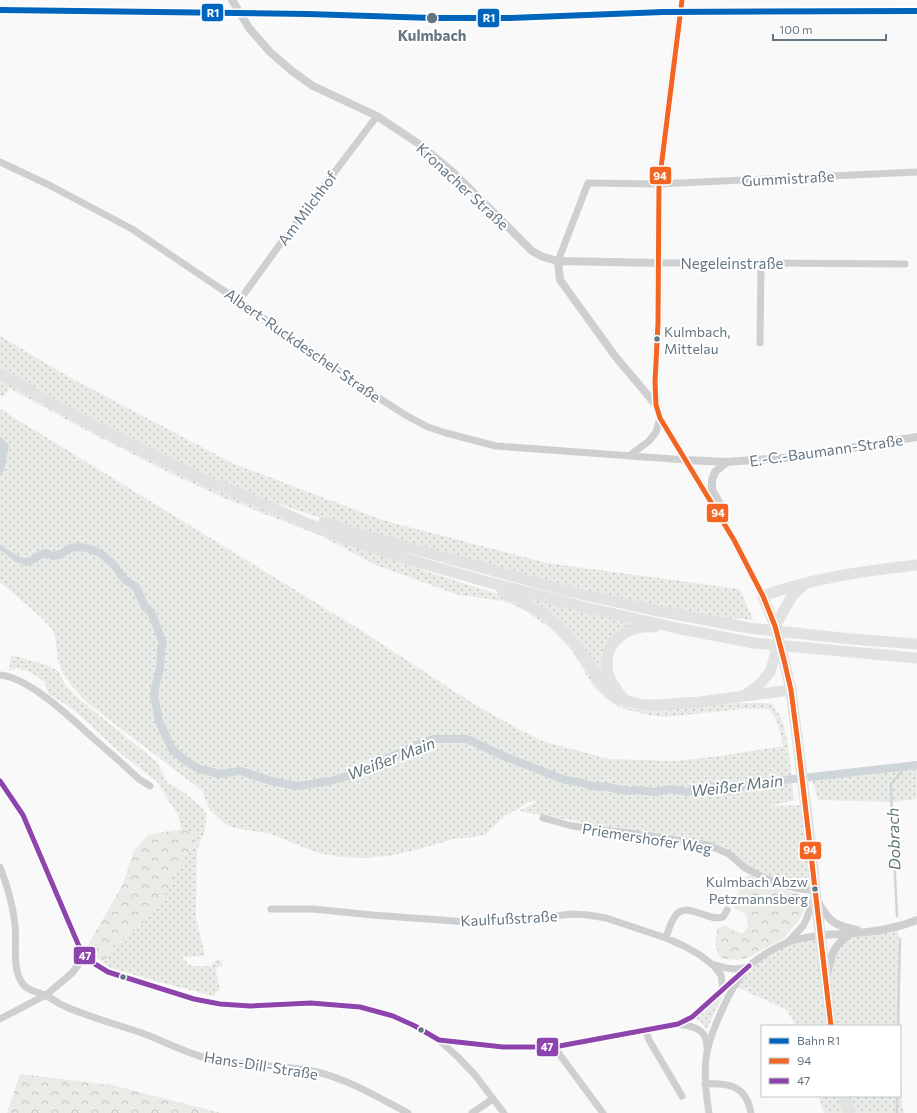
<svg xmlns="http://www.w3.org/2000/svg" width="917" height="1113" viewBox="0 0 917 1113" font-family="Commissioner,sans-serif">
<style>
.grass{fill:url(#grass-dots)}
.forest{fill:url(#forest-crowns)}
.water{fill:#ced6d9}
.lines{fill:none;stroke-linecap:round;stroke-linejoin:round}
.stream{stroke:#ced6d9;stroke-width:2.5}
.canal{stroke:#ced6d9;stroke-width:8}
.tertiary-tunnel{stroke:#d4d8dc;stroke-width:8;stroke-dasharray:8 4;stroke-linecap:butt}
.minor{stroke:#cecfd0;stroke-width:7}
.tertiary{stroke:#cecfd0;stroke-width:8}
.primary{stroke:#e1e2e2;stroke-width:11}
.trunk{stroke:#e1e2e2;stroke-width:11}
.bus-1-casing{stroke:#fff;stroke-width:8}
.bus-2-casing{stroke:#fff;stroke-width:8}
.bus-1{stroke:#f26522;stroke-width:5}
.bus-2{stroke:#8e44ad;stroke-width:5}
.rail-1-casing{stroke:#fff;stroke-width:9}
.rail-1{stroke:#0065bd;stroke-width:6}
.stop-dot{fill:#657683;stroke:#fff;stroke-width:1.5}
.labels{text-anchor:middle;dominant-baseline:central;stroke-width:4;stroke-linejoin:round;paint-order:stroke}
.bus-label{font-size:14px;fill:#657683;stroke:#fff;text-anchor:start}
.stop-label{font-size:15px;font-weight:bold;fill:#657683;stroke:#fff}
.street-label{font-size:15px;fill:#657683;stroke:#fff}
.water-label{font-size:16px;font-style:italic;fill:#60757c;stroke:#fff}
.line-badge{stroke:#fff;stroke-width:1.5}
.badge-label{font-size:11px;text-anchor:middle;font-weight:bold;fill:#fff}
</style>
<defs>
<pattern id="grass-dots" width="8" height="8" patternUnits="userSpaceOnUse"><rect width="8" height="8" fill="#e8ebe6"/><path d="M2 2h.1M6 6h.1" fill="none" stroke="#c0c3c0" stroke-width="1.8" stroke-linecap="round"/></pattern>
<pattern id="forest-crowns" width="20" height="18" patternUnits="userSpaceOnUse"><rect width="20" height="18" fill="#e8ebe6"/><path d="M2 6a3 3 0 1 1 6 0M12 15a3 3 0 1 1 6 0" fill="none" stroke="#c0c3c0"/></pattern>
</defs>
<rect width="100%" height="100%" fill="#f9f9f9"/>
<path class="grass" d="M0,336l69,41 163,86 150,57 165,43 193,26 13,31 -16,-2v3c-25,-5 -50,-9 -74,-14 -71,-14 -140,-33 -210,-51 -66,-18 -132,-36 -196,-60 -90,-34 -174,-81 -257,-128z
M0,379l39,22 331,150 28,11 99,32 20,8 36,23 57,73c11,7 21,11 33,13l94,-8h30l6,1c2,6 7,10 9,16 8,26 9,54 12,80l-23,6 35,-1 9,86 -29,-5 -78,-41 -189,-34 19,-10 -9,1 -24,14 -19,18 -11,3 -21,2 -31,9 -29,7 -27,3 -26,-1 -18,-3 -18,-6 -34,-14 -40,-7 -8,-5 -13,-12 -8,-19 -10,-8 -85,-65 -24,-19 -12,-14 -8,-12 -5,-12 -2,-20 -4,-12 -10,-11 -42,-36v-32l17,13 21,-6c-5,0 -8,1 -13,1 -6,0 -20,-10 -25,-14v-67c9,-18 7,-20 3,-38l-3,-2v-28l362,222 115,75 45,25 23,11 64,17 68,2 43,-5 63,-10c-3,-14 -4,-27 -15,-37h-27l-76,8 -17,-2 -27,-7 -10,-6 -7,-5 -10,-10 -22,-36 -11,-12 -11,-11 -24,-17 -22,-10 -45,-6 -81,-29 -57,-30 -97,-38 -52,-24 -75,-38 -88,-48 -6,9 -3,-2z
M524,595l111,26 -1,4 -12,5 -19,51 -23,-35 -55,-48z
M11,655l36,10 11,6 8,15 12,12 79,64 10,20 18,11 17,15 4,5v8l-1,10 -8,18 -1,69 9,38 -23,1 6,7 6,2h17l7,-7 4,3v4l-5,1 -1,5 4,17 -7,7 -61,-16 -41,-12 -7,-5 9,-17 10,-6 27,-24 14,-19 8,-18 11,-19 13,-16v-10l-15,-5 -3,-15 -10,-14 -9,-17 -33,-25 -53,-49 -25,-16 -3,-11 -13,-9 -14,-5 -9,3z
M917,767v32l-23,3 -76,-2 -6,-21z
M898,926l4,181 2,6h-80l-6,-17h82v-70h-104l-9,-16 -52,-24 14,-20 39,-24 33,-7 6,38 9,-27 27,-14z
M721,996l1,3 -7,11 -8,20 -5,-7 -7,-5 9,-6 13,-15z"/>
<path class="forest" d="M181,829l15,5v10l-13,16 -11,19 -8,18 -13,18 -28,25 -10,6 -9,17 -9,-6 -7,-12 34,-59 12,-35 14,-16z
M750,875c16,13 34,14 52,20l2,14 -3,8 -17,21 -37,20 -11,2 -16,-2 -5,-14 2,-15 8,-4 7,5 10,4 6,-7c-1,-11 -1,-15 -13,-18v-7l8,-24z
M20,1074l92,11 109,28h-214z"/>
<path class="water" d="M0,437l3,2 6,6 -4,22 -5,10z
M0,544c5,4 19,14 26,14 4,0 8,-1 13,-1l-8,7 -14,-1 -17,-13z"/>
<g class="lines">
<path class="stream" d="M897,916c-2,-44 -5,-88 -6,-132l15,-18
M898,1026l2,-87
M897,1096v17"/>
<path class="canal" d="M27,562c6,-1 11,-7 18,-9l8,3 8,-2 10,-6 7,-1 9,1 13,5 14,12 11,15 11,7 9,20 6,5 12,31 -2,7 -1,19 -4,14 -2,12 5,26 13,28 11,10 16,10 21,5 20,-3 35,11 23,4 32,-5 29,-8 10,-3 21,-13 21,-10 23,-8h33l39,18 59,23 14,2 13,4 15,1 21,4 9,-1 17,2 18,-3 15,3 32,-6 21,1 13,-4h14l9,-2 141,-16"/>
<path class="tertiary-tunnel" d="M679,23l3,-23"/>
<path class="minor" d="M0,162l49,23 83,44 107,72 126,88 42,27 21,11 18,6 50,13 190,14
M558,261l30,-78 71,1 258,-12
M659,263h102l144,1
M239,301l39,-54 99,-131
M760,343l1,-80
M630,455l19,-14 7,-9 4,-14
M0,675c30,3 71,43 93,63 16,14 31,27 46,41l11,7
M0,781l23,34 55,129 7,12 10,8 13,8 86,27 26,5 30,2 61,-3 49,4 33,9 22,10 24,14 64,7h51l124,-23 14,-7 57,-51
M543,818l29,8 79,10 57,9 21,9 16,14 20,10 18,7 17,4 15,2
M0,867c7,18 13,38 15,58 2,17 -3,41 6,56 6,11 16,10 26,15 4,2 8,5 13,8 7,3 14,7 22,9 20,8 40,13 60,20 22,8 45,21 68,26 35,8 72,5 107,13 33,8 62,26 91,41
M271,909h42l59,6 96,7h25l80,-8 15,1 18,3 60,20 18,8 16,9 14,11 7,9 2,14
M666,938c2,-7 5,-17 10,-23 12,-14 31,7 47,2l4,-7
M788,942l15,-16 3,-6 8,-22
M712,964c12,4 23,7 35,3
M0,1019l46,-24 26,-22 13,-17
M678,1024c15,2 29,5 29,23
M646,1031l3,9 33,56
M439,1040l19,17 17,18 29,38
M554,1047l49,66
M705,1084c24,-1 41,1 46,29
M472,1113l21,-14
M709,1113c-3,-18 -5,-36 -3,-54 2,-23 27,-78 43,-93 10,-9 27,-19 39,-24 10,-4 22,-5 33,-7"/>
<path class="tertiary" d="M232,0l17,28 21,24 22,19 21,15 64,30 42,28 35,29 78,78 11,6 15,4 101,2
M679,23l-20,161 -1,139 -3,59 1,23 4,13 74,122 29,56
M558,261l2,19 55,76 41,49
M686,460l41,2 69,-5 121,-20
M725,521l-2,-12 -11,-19v-10l3,-8 12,-10
M818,902c12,21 16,23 39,28
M821,935c31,-1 67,-3 96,-15
M827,974c5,-20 5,-27 23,-40"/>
<path class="primary" d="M763,596l12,30 9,34 7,30 21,165 3,36 16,135
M844,1096l5,17"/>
<path class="trunk" d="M0,374l99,55 58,29 51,23 56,23 42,19 44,17 57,19 77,22 96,25 101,23 73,14 163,15
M324,522l28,10 219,60 82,18 96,18 102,11 66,5
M502,591l41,22 17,14 17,20 27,40 10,9 10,4 19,5h14l42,-3 92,-12
M763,596c49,-18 102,-25 154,-31
M775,626l17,-30 12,-11
M745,695l14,-10 11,-13 9,-30
M622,697c-7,-10 -15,-19 -15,-31 -1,-27 23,-41 47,-39"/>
<g class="bus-1-casing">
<path id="bus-1" d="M682,0l-23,184 -1,139 -3,59 1,23 4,13 74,122 29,56 12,30 9,34 7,30 8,62 32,274"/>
</g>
<g class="bus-2-casing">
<path id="bus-2" d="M0,781l23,34 55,129 7,12 10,8 13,8 86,27 26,5 30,2 61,-3 49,4 33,9 22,10 24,14 64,7h51l124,-23 14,-7 57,-51"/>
</g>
<use href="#bus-1" class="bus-1"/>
<use href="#bus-2" class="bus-2"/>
<g class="rail-1-casing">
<path id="rail-1" d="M0,10l308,4 124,4h78l153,-6 254,-1"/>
</g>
<use href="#rail-1" class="rail-1"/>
</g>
<g class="stop-dot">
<circle cx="432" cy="18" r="6"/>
<circle cx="657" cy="339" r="3.5"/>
<circle cx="815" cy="889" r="3.5"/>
<circle cx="123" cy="977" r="3.5"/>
<circle cx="421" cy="1030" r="3.5"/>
</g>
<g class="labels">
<g class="bus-label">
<text x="664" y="331">Kulmbach,<tspan x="664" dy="17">Mittelau</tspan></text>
<text x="808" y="881" text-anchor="end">Kulmbach Abzw<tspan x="808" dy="17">Petzmannsberg</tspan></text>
</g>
<g class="stop-label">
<text x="432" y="35">Kulmbach</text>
</g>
<g class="street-label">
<text transform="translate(788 178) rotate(-3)">Gummistraße</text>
<text transform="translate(463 186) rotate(43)">Kronacher Straße</text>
<text transform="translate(307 208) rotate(-53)">Am Milchhof</text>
<text x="732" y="263">Negeleinstraße</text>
<text transform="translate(303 345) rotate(35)">Albert-Ruckdeschel-Straße</text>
<text transform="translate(826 450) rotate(-8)">E.-C.-Baumann-Straße</text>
<text transform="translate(647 838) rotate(9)">Priemershofer Weg</text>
<text transform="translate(509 918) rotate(-3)">Kaulfußstraße</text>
<text transform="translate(261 1065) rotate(9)">Hans-Dill-Straße</text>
</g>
<g class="water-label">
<text transform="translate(391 758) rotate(-21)">Weißer Main</text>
<text transform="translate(737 785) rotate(-7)">Weißer Main</text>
<text transform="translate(893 839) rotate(-92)">Dobrach</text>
</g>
</g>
<g class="line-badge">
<rect x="201" y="3" width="23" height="19" rx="4" fill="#0065bd"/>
<rect x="477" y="8" width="23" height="20" rx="4" fill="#0065bd"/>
<rect x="649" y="166" width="23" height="19" rx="4" fill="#f26522"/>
<rect x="706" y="503" width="23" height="20" rx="4" fill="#f26522"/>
<rect x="799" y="841" width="23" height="19" rx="4" fill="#f26522"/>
<rect x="73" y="946" width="23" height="19" rx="4" fill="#8e44ad"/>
<rect x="536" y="1037" width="23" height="20" rx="4" fill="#8e44ad"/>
</g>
<g class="badge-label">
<text x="213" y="17">R1</text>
<text x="489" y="22">R1</text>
<text x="660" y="180">94</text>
<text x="718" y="517">94</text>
<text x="810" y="854">94</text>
<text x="85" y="960">47</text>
<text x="547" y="1051">47</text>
</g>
<rect x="761" y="1025" width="140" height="72" fill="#ffffff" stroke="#c1c8cd"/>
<rect x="769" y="1038" width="20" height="6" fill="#0065bd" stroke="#c1c8cd"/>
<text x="797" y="1045" font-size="12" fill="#657683">Bahn R1</text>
<rect x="769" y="1058" width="20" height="6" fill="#f26522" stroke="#c1c8cd"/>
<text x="797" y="1065" font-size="12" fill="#657683">94</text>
<rect x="769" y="1078" width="20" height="6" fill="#8e44ad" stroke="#c1c8cd"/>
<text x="797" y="1085" font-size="12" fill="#657683">47</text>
<path d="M773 34v6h113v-6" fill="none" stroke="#657683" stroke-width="2"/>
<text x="779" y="34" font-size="12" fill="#657683" stroke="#ffffff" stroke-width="3" paint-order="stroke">100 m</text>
</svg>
